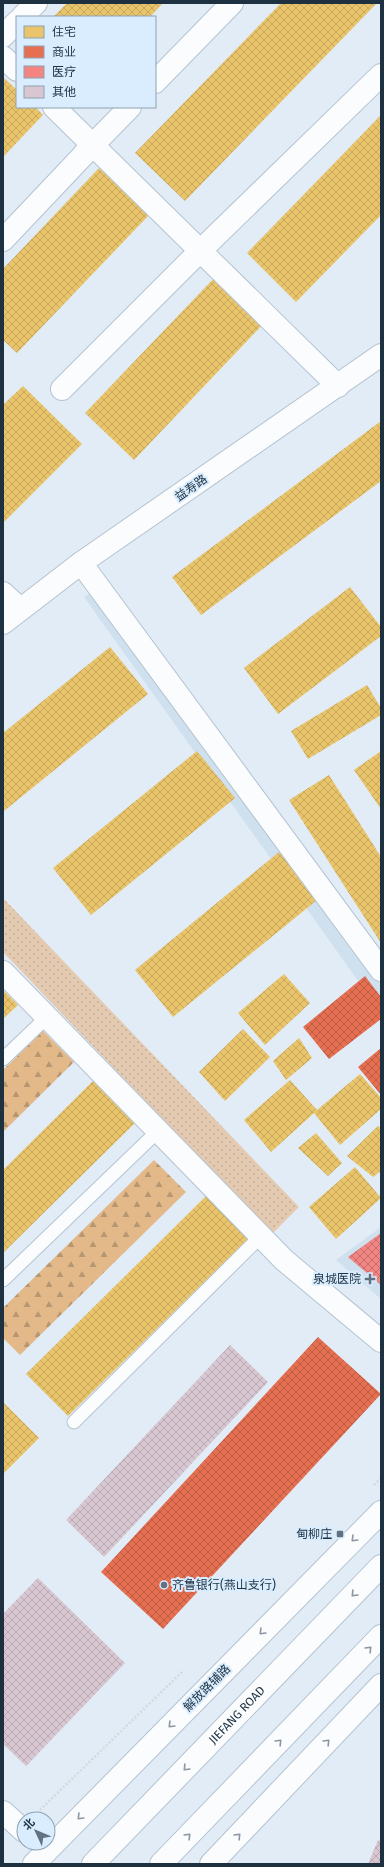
<svg xmlns="http://www.w3.org/2000/svg" width="384" height="1867" viewBox="0 0 384 1867" font-family="'Fira Sans','Noto Sans SC',sans-serif">
<style>
.built{fill:#cfe0ef}
.forest{fill:url(#forest-firs)}
.park{fill:url(#park-dots)}
.homes{fill:url(#homes-cross-hatch)}
.shops{fill:url(#shops-cross-hatch)}
.health{fill:url(#health-cross-hatch)}
.building{fill:url(#building-cross-hatch)}
.lines{fill:none;stroke-linecap:round;stroke-linejoin:round}
.service-casing{stroke:#b5c3d0;stroke-width:15}
.minor-casing{stroke:#b5c3d0;stroke-width:24}
.tertiary-casing{stroke:#b5c3d0;stroke-width:24}
.primary-casing{stroke:#b5c3d0;stroke-width:24}
.path{stroke:#d5d9dc;stroke-width:2.5;stroke-dasharray:2 2;stroke-linecap:butt}
.service{stroke:#fafcfe;stroke-width:13}
.minor{stroke:#fafcfe;stroke-width:22}
.tertiary{stroke:#fafcfe;stroke-width:22}
.primary{stroke:#fafcfe;stroke-width:22}
.oneway{stroke:#8c96a0}
.poi-dot{fill:#627280;stroke:#d9edfe;stroke-width:1.5}
.labels{text-anchor:middle;dominant-baseline:central;stroke-width:4;stroke-linejoin:round;paint-order:stroke}
.street-label{font-size:12px;fill:#1d3141;stroke:#d9edfe}
.poi-label{font-size:12px;fill:#1d3141;stroke:#d9edfe;text-anchor:end}
</style>
<defs>
<pattern id="forest-firs" width="22" height="20" patternUnits="userSpaceOnUse"><rect width="22" height="20" fill="#e3b989"/><path d="M5 1l3.5 6h-7zM16 11l3.5 6h-7z" fill="#b79772"/></pattern>
<pattern id="park-dots" width="8" height="8" patternUnits="userSpaceOnUse"><rect width="8" height="8" fill="#e5cab2"/><path d="M2 2h.1M6 6h.1" fill="none" stroke="#c4ae9a" stroke-width="1.8" stroke-linecap="round"/></pattern>
<pattern id="homes-cross-hatch" width="8" height="8" patternUnits="userSpaceOnUse"><rect width="8" height="8" fill="#e9c46a"/><path d="M0 0l8 8M0 8l8-8" fill="none" stroke="#c7a95d"/></pattern>
<pattern id="shops-cross-hatch" width="8" height="8" patternUnits="userSpaceOnUse"><rect width="8" height="8" fill="#e76f51"/><path d="M0 0l8 8M0 8l8-8" fill="none" stroke="#bb5c45"/></pattern>
<pattern id="health-cross-hatch" width="8" height="8" patternUnits="userSpaceOnUse"><rect width="8" height="8" fill="#f28482"/><path d="M0 0l8 8M0 8l8-8" fill="none" stroke="#c36d6c"/></pattern>
<pattern id="building-cross-hatch" width="8" height="8" patternUnits="userSpaceOnUse"><rect width="8" height="8" fill="#d8c6d1"/><path d="M0 0l8 8M0 8l8-8" fill="none" stroke="#b9abb5"/></pattern>
</defs>
<rect width="100%" height="100%" fill="#e1ecf6"/>
<path class="built" d="M96,589l285,391v33l-297,-416z
M381,1227v72l-45,-39z"/>
<path class="forest" d="M43,1031l31,31 -71,70v-62z
M154,1160l32,32 -166,163 -17,-17v-30z"/>
<path class="park" d="M3,898l296,309 -27,27 -269,-282z"/>
<path class="homes" d="M67,3h96l-13,14h-97z
M281,3h96l-192,198 -50,-48z
M3,77l14,13v17h18l8,8 -40,42z
M381,115v100l-85,87 -49,-49z
M99,168l50,47 -132,138 -14,-13v-71z
M217,275l49,46 -132,139 -49,-47z
M23,386l59,58 -79,79v-118z
M381,421v60l-180,134 -29,-38z
M350,587l31,40v9l-103,78 -34,-46z
M110,647l38,47 -144,117 -1,-78z
M367,685l14,23v7l-73,44 -17,-28z
M197,751l38,47 -144,117 -38,-47z
M381,751v58l-27,-39z
M329,775l52,82v86l-92,-143z
M279,852l38,48 -144,117 -38,-47z
M284,974l26,29 -45,42 -27,-32z
M3,990l15,15 -15,14z
M243,1029l27,28 -45,44 -26,-29z
M299,1038l13,20 -26,22 -13,-19z
M360,1074l21,24v11l-41,36 -26,-32 -43,39 -27,-32 46,-40 27,30z
M96,1078l42,42 -135,133v-83z
M378,1126l3,2v43l-8,6 -26,-21z
M316,1133l26,30 -14,13 -30,-28z
M355,1167l26,31 -45,41 -27,-32z
M207,1195l42,43 -181,178 -42,-42z
M3,1402l36,36 -36,36z"/>
<path class="shops" d="M365,976l16,21v22l-52,40 -26,-32z
M381,1048v47l-23,-28z
M318,1337l63,57 -218,235 -62,-57z"/>
<path class="health" d="M381,1233v52l-33,-28z"/>
<path class="building" d="M230,1345l38,37 -164,175 -38,-37z
M38,1578l87,85 -99,103 -23,-22v-130z
M378,1840l3,1v23h-13z"/>
<g class="lines">
<g class="service-casing">
<path id="service" d="M3,1059l44,-42
M3,1280l155,-149
M74,1422l187,-186"/>
</g>
<g class="minor-casing">
<path id="minor" d="M22,17l14,-14
M3,36l14,-14
M3,57l14,13
M155,82l77,-79
M54,107l284,279
M84,154l46,-47
M3,240l90,-95
M62,389l138,-138 181,-176
M81,563l300,407
M3,593l17,16
M3,972l281,288 97,81"/>
</g>
<g class="tertiary-casing">
<path id="tertiary" d="M3,623l78,-60 300,-208
M3,1812l21,19
M34,1864l347,-352
M211,1864l170,-179"/>
</g>
<g class="primary-casing">
<g id="primary">
<path id="s1" d="M93,1864l288,-298"/>
<path d="M161,1864l220,-228"/>
</g>
</g>
<path class="path" d="M374,1485l7,-7
M40,1810l143,-139"/>
<use href="#service" class="service"/>
<use href="#minor" class="minor"/>
<use href="#tertiary" class="tertiary"/>
<use href="#primary" class="primary"/>
</g>
<defs><path id="oneway-chevron" d="M-2-3.5L2.5 0L-2 3.5" fill="none" stroke-width="1.6" stroke-linecap="round" stroke-linejoin="round"/></defs>
<g class="oneway">
<use href="#oneway-chevron" transform="translate(354 1539) rotate(135)"/>
<use href="#oneway-chevron" transform="translate(354 1594) rotate(134)"/>
<use href="#oneway-chevron" transform="translate(262 1632) rotate(135)"/>
<use href="#oneway-chevron" transform="translate(369 1649) rotate(-46)"/>
<use href="#oneway-chevron" transform="translate(171 1725) rotate(135)"/>
<use href="#oneway-chevron" transform="translate(279 1742) rotate(-46)"/>
<use href="#oneway-chevron" transform="translate(327 1742) rotate(-46)"/>
<use href="#oneway-chevron" transform="translate(186 1768) rotate(134)"/>
<use href="#oneway-chevron" transform="translate(80 1817) rotate(135)"/>
<use href="#oneway-chevron" transform="translate(188 1836) rotate(-46)"/>
<use href="#oneway-chevron" transform="translate(238 1836) rotate(-46)"/>
</g>
<g class="poi-dot">
<path d="M368 1273h4v4h4v4h-4v4h-4v-4h-4v-4h4z"/>
<rect x="336" y="1530" width="8" height="8" rx="2"/>
<circle cx="164" cy="1585" r="4"/>
</g>
<g class="labels">
<g class="street-label">
<text transform="translate(191 488) rotate(-35)">益寿路</text>
<text transform="translate(207 1688) rotate(-45)">解放路辅路</text>
<text stroke="none"><textPath href="#s1" startOffset="207">JIEFANG ROAD</textPath></text>
</g>
<g class="poi-label">
<text x="361" y="1279">泉城医院</text>
<text x="332" y="1534">甸柳庄</text>
<text x="172" y="1585" text-anchor="start">齐鲁银行(燕山支行)</text>
</g>
</g>
<rect width="384" height="1867" fill="none" stroke="#1d3141" stroke-width="8"/>
<rect x="16" y="16" width="140" height="92" fill="#d9edfe" stroke="#8ea2b2"/>
<rect x="24" y="26" width="20" height="12" fill="#e9c46a" stroke="#8ea2b2"/>
<text x="52" y="36" font-size="12" fill="#1d3141">住宅</text>
<rect x="24" y="46" width="20" height="12" fill="#e76f51" stroke="#8ea2b2"/>
<text x="52" y="56" font-size="12" fill="#1d3141">商业</text>
<rect x="24" y="66" width="20" height="12" fill="#f28482" stroke="#8ea2b2"/>
<text x="52" y="76" font-size="12" fill="#1d3141">医疗</text>
<rect x="24" y="86" width="20" height="12" fill="#d8c6d1" stroke="#8ea2b2"/>
<text x="52" y="96" font-size="12" fill="#1d3141">其他</text>
<g transform="translate(36 1831) rotate(314)"><circle r="19" fill="#d9edfe" stroke="#8ea2b2"/>
<path d="M0-3L7 15L0 10L-7 15Z" fill="#627280"/>
<text y="-6" font-size="11" font-weight="bold" text-anchor="middle" fill="#1d3141">北</text>
</g>
</svg>
